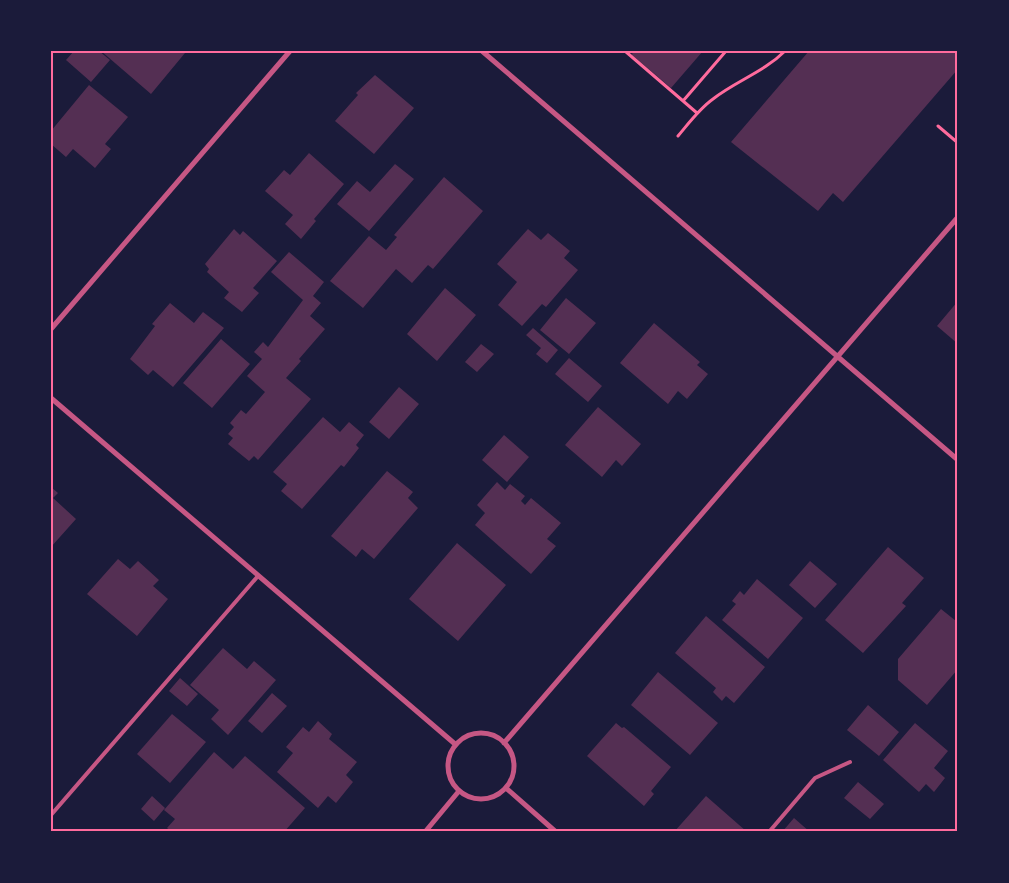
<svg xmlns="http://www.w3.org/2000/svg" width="1009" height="883" viewBox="0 0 1009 883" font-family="'Space Grotesk',sans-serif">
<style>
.building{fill:#542f53}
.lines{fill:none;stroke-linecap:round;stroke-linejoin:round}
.path{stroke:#ff6b9d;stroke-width:3}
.service{stroke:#c65784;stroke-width:4}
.minor{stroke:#c65784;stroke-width:5}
.neatline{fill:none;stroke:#ff6b9d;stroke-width:2}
</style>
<rect width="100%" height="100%" fill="#1b1b3a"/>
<path class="building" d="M74,51h25l11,9 -19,22 -25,-22z
M101,51h82l2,2 -34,41z
M633,51h70l-32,37 -39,-33z
M809,51h149v18l-115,133 -10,-9 -15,18 -87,-69z
M375,75l39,33 -40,46 -39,-33 23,-26 -2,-2z
M89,85l39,32 -23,27 6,5 -16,19 -22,-19 -7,8 -15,-13v-13z
M309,153l35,31 -30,35 2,2 -15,18 -16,-15 8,-9 -28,-24 19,-21 6,5z
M395,164l19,15 -45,52 -32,-27 20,-23 13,11z
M444,177l39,34 -50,58 -5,-4 -16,18 -16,-14 -33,39 -33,-27 39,-45 17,14 11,-13 -3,-2z
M234,229l6,6 3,-4 34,30 -24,27 6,5 -17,19 -18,-14 5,-6 -22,-20 2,-3 -4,-5z
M528,229l13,11 7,-7 22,18 -6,7 14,12 -32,37 -4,-3 -20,22 -24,-21 19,-23 -20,-18z
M289,252l35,30 -11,14 8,7 -11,13 15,13 -26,30 2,2 -15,17 25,21 -53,61 -4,-4 -5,5 -21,-17 5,-6 -5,-4 6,-7 -4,-4 11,-13 5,4 19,-22 -18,-16 15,-17 -8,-7 9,-10 5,5 35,-47 -32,-28z
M445,288l31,27 -39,46 -30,-27z
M566,298l30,25 -27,31 -29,-24z
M958,301v43l-21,-18z
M170,303l24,20 9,-11 21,16 -51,59 -20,-17 -5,5 -18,-16 25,-33 -3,-2z
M654,323l46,39 -3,3 11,9 -21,25 -9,-8 -10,13 -48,-41z
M533,328l25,22 -11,13 -11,-9 5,-6 -15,-13z
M221,339l29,25 -38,44 -29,-25z
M481,344l13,10 -17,18 -12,-10z
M569,358l33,28 -14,16 -33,-28z
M399,387l20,17 -30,35 -20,-17z
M598,407l43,37 -19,22 -6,-6 -14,17 -37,-32z
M323,417l17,15 9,-10 15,13 -8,10 3,3 -15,19 -3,-2 -39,44 -21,-18 6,-7 -14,-12z
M504,435l25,22 -22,25 -25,-22z
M387,471l26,21 -5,6 10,10 -44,51 -12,-10 -6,8 -25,-21z
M497,482l8,8 5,-6 15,12 -4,5 4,4 6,-7 30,25 -14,16 9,7 -25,28 -56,-49 10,-12 -8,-8z
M51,487l7,6 -5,5 23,21 -25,28z
M457,543l49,42 -48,56 -49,-42z
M888,547l36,31 -22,25 4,3 -43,47 -38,-33z
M118,559l12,10 8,-8 21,19 -6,6 15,13 -31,37 -50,-42z
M810,561l27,23 -22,24 -26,-23z
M757,579l46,39 -35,41 -46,-39 14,-16 -4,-3 8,-10 4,4z
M941,609l15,12 2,-2v50l-31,36 -29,-25v-21z
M706,616l59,51 -31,36 -8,-7 -4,5 -9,-9 3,-4 -41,-35z
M223,648l24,21 7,-8 22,19 -48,55 -17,-16 8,-9 -29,-25z
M658,672l60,51 -28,32 -59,-50z
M180,678l18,16 -11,12 -18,-15z
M272,693l15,13 -25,27 -14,-12z
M868,705l31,27 -20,24 -32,-26z
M172,714l34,28 -36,41 -33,-29z
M318,721l14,13 -3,5 28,23 -11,13 7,7 -17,21 -8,-7 -10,12 -41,-36 16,-19 -7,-6 17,-20 6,5z
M616,723l6,5 2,-1 47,40 -20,24 3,3 -10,12 -57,-50z
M915,723l33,28 -14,17 11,10 -11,14 -8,-8 -7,8 -36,-32z
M214,752l19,17 12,-13 60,52 -21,24h-112l-5,-4 8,-9 -11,-9z
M858,782l26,22 -14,15 -26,-21z
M152,796l13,12 -11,13 -13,-12z
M706,796l40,35 -1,1h-71z
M794,818l16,14h-28z"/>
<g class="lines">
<path class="path" d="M625,51l72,62
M683,101l43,-50
M938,126l20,17
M678,136c11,-13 21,-27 35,-37 23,-18 51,-27 72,-48"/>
<path class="service" d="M51,815l207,-239
M769,832l46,-54 35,-16"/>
<path class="minor" d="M482,51l476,409
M51,329l239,-278
M51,398l404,346
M448 766a33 33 0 1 1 66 0a33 33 0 1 1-66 0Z
M504,743l454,-526
M506,788l50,44
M425,832l34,-41"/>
</g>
<rect width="1009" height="883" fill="none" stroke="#1b1b3a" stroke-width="105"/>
<rect x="52" y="52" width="904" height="778" class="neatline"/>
</svg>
